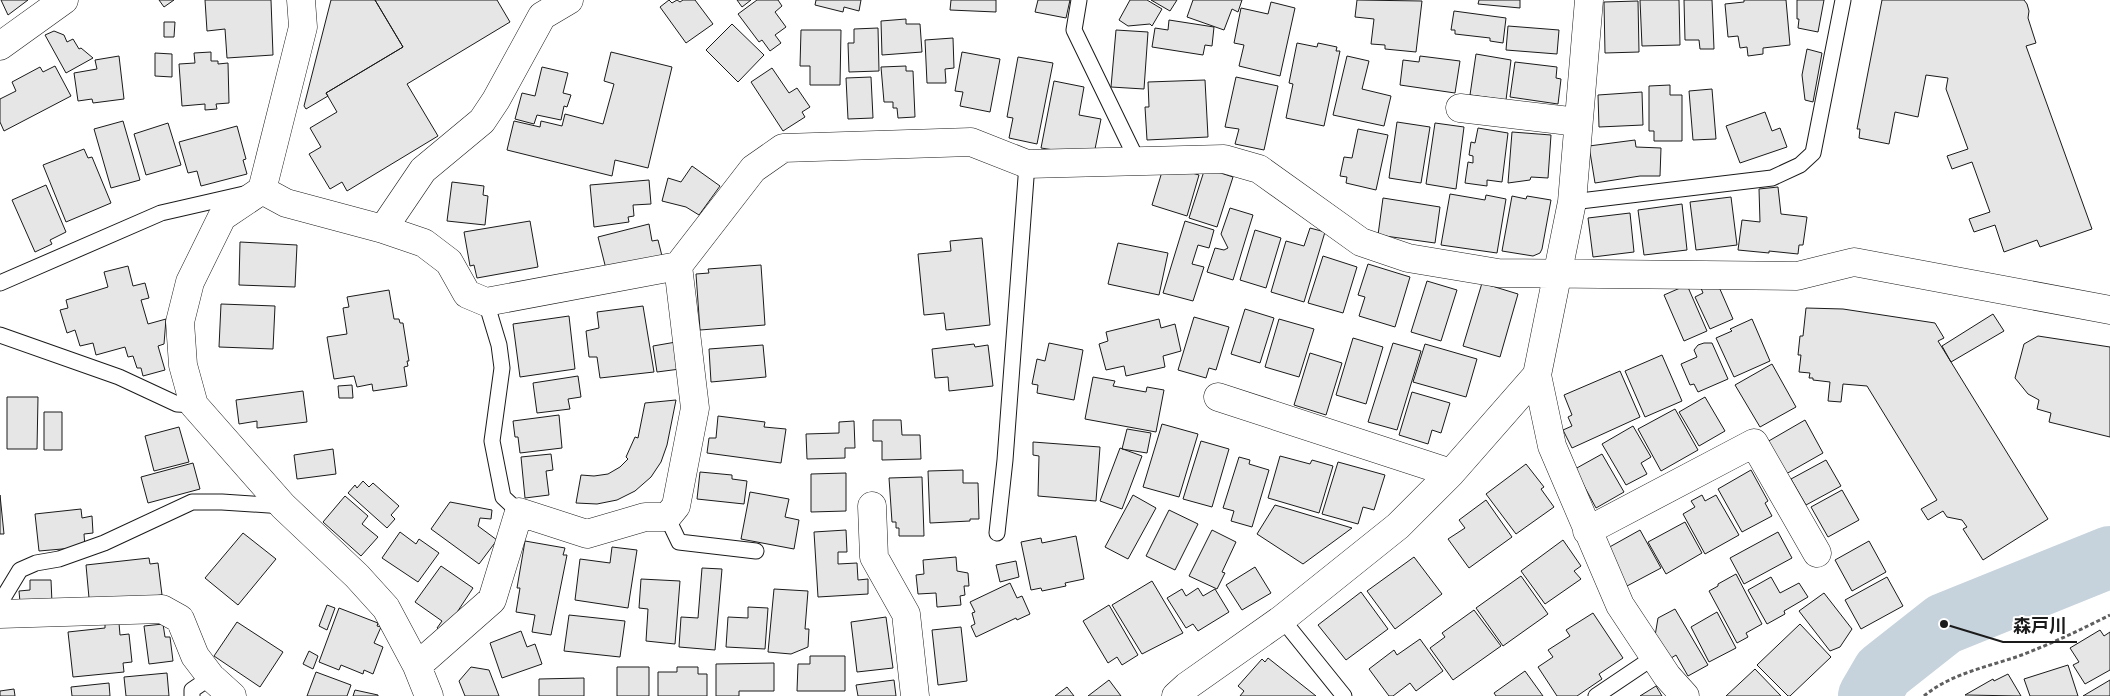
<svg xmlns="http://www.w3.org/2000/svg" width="2110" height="696" viewBox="0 0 2110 696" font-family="'Sofia Sans Condensed','Noto Sans JP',sans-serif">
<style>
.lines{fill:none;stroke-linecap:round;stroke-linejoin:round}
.river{stroke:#c6d2dc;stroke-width:62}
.building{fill:#e6e6e6;stroke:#1a1a1a}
.service-casing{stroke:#1a1a1a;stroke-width:17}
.minor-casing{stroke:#1a1a1a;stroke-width:29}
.path{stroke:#5f5f5f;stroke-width:3;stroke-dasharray:4 2.5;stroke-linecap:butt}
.service{stroke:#fff;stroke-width:15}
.minor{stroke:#fff;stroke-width:28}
.leader{fill:none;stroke:#1a1a1a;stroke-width:2}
.callout-dot{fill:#1a1a1a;stroke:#fff;stroke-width:2}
.callout-label{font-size:18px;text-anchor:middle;font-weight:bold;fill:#1a1a1a;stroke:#fff;stroke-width:4;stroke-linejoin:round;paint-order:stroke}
</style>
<rect width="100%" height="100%" fill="#fff"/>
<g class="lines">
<path class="river" d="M1869,696l14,-24 61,-48 166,-67"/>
</g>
<path class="building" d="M1,0h27l-20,15z
M159,0h15l-10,7z
M205,0h66l2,55 -46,3 -2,-29 -18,2z
M331,0h44l28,47 -77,46 2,3 -22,13 -2,-3z
M375,0h122l13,22 -103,62 31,52 -91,55 -5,-9 -12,7 -21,-35 12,-7 -11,-19 27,-16 -11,-19 77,-46z
M669,0l3,3 5,-3 3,2 3,-2h12l18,24 -27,19 -26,-36z
M737,0h14l-9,7z
M757,0h21l4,6 -7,6 11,15 -11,8 6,8 -11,8 -8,-11 -3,2 -21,-28z
M816,0h45l-2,11 -15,-4 -1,5 -28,-7z
M951,0h45v12l-46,-2z
M1038,0h32l-4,18 -31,-6z
M1130,0h17l15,9 -10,17 -2,-2 -22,2 -9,-6z
M1151,0h26l-7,11z
M1193,0h49l-4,12 -6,-3 -8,21 -37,-13z
M1357,0l65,1 -6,51 -31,-3v-4l-14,-1 3,-25 -19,-2z
M1479,0h41v8l-42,-4z
M1640,0h39l1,45 -38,1z
M1684,0h28l2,49h-14l-1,-9h-14z
M1744,0h42l4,45 -27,3v6l-15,2 -1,-9 -7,1 -2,-12 -10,1 -3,-33 19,-2z
M1797,0h27l-6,32 -20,-4 1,-9h-2z
M1882,0h142l3,4 2,7 -1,7 8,25 -10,3 66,183 -52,18 -3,-7 -33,12 -9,-27 -21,7 -5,-13 21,-7 -18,-50 -20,7 -5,-13 21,-7 -22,-60 2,-11 -22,-3 -8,42 -23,-5 -6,32 -30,-6 1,-9h-3z
M1638,1l1,51 -34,1 -1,-51z
M1271,2l24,6 -15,68 -41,-10 5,-21 -10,-2 7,-35 27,6z
M1454,11l52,7 -3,25 -13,-2v-3l-35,-4v-4h-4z
M906,19v5h14l2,28 -40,3 -1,-34z
M1169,20l45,7 -2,19 -7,-1 -2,10 -51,-8 3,-19 13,2z
M164,22h11l-1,15h-10z
M732,24l32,31 -26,27 -32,-32z
M1508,26l51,4 -2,24 -51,-4z
M878,28l1,43 -30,1 -1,-29h6v-14z
M801,30h40l-1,55h-30v-19h-10z
M1116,30l32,2 -4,57 -33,-2z
M54,31l10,4 3,7 6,-3 6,10 2,-1 12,10 -27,15 -21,-38z
M953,38l1,30 -9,1 1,14h-19l-2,-43z
M1297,43l20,4 1,-4 19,4 -1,4h4l-16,75 -38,-8 7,-34 -4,-1z
M1807,49l15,4 -9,49 -8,-2 -3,-25z
M211,52v9h7v3l10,-1 1,40 -13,1 1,5 -12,1v-6l-23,2 -3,-42 16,-1 -1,-10z
M611,52l61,15 -24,101 -33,-8 -3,16 -105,-26 7,-29 26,6 1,-6 21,5 3,-12 38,10 11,-40 -10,-3z
M962,52l38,7 -10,53 -30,-6 3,-14 -8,-1z
M155,53l17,1v23l-17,-1z
M1476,54l35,6 -5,40 -36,-5z
M119,56l5,43 -31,4 -1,-4 -14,2 -4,-28 23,-4 -2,-9z
M1347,56l22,5 -7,28 29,7 -7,30 -51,-11z
M1420,56l40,5 -5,32 -55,-8 3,-25 16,2z
M1018,57l35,6 -16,81 -28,-6 4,-20 -6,-1z
M1515,62l42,5 -1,11 5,1 -3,25 -48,-7z
M55,66l16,30 -67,35 -4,-9v-23l16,-8 -4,-9 28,-15 3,5z
M906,66v5h7l2,46 -17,1 -1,-10h-4v-6h-9l-3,-35z
M542,67l26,6 -5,20 8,2 -4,12 -3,-1 -3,14 -24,-5 -3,9 -19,-5 7,-26 13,3z
M772,68l17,25 8,-5 13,19 -8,5 3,5 -22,14 -32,-49z
M871,77l2,41 -25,1 -2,-41z
M1236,77l42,9 -14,64 -29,-6 4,-15 -14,-2z
M1205,80l3,57 -61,3 -2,-33h4l-1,-25z
M1054,81l30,6 -5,28 22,4 -7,35h-14l-39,-6z
M1670,85v10h12v46h-28v-10h-5v-45z
M1712,89l4,50 -23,1 -4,-49z
M1642,92l1,33 -44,2 -1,-32z
M1765,112l7,19 8,-3 7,19 -47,16 -14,-37z
M123,121l17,59 -29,8 -17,-59z
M1397,122l33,5 -9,56 -32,-5z
M168,123l13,42 -35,10 -12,-41z
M1435,123l29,4 -8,62 -30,-5z
M237,126l9,33 -3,1 4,14 -46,12 -4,-15 -9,2 -9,-31z
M1478,128l30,5 -6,49 -15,-2v6l-22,-3 3,-21 5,1v-7l-4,-1 2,-13 4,1z
M1358,129l30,6 -12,55 -30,-7 1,-6 -7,-1 4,-19 8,1z
M1512,132l39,3 -3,43 -17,-1 -1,3 -22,3z
M1635,140l1,7 25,1 -1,28h-20l-45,7 -6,-37z
M84,149l4,9 4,-1 19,46 -45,19 -23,-57z
M1164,165l35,10 -12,41 -35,-11z
M692,166l28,20 -21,29 -13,-8 -24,-6 6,-23 13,4z
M1205,168l28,9 -16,50 -28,-9z
M649,180l2,24 -18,1 1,11 -6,1 1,5 -35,5 -4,-42z
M452,182l32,4 -1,9 5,1 -3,29 -38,-4z
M46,185l20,47 -16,8 2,4 -17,8 -23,-52z
M1778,187l3,27 26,3 -4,28h-4l-1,9 -29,-3v2l-31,-3 4,-30 18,2 -1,-33z
M1450,194l35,6 1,-5 20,4 -9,54 -56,-8z
M1512,196l14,3 1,-3 24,4 -9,49 -2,4 -7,3 -31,-5z
M1731,197l6,48 -41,5 -6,-48z
M1383,198l57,9 -5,36 -57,-8z
M1682,204l5,46 -43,5 -6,-45z
M1230,208l23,7 -20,65 -26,-8 8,-24 9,2 4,-2 -7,-14z
M1630,213l4,39 -41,5 -5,-39z
M530,221l8,46 -61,11 -3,-13 -4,1 -6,-34z
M1185,221l29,9 -5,18 -11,-3 -6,19 12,3 -11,34 -30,-8z
M649,224l3,17 6,-1 4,16 -56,13 -8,-32z
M1310,228l15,4 -21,70 -33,-10 15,-51 18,5z
M1255,230l26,8 -15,50 -26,-8z
M982,238l8,87 -44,5 -2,-17 -20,2 -6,-61 33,-3 -1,-10z
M240,242l57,3 -2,42 -56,-2z
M1118,243l50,10 -9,42 -51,-11z
M1323,256l34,11 -14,46 -35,-10z
M1368,264l42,13 -15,50 -36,-11 6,-19 -7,-2z
M761,265l4,60 -65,5 -4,-56 13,-1 -1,-4z
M128,266l5,20 12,-3 4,15 -8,2 7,24 18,-5 -2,25 -6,2 7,24 -22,6 -2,-8h-4l-4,-12 -5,1 -3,-10 -29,8 -3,-12 -13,3 -5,-16 -8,3 -7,-23 8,-2 -2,-8 42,-13 -4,-15z
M1427,281l30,9 -16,51 -30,-9z
M1482,283l36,11 -18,63 -37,-11z
M1699,283l20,4 14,32 -23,10 -15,-32 8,-4z
M1687,285l20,46 -23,10 -20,-46z
M389,290l5,29h5l1,4h3l6,38h-2l1,5 -4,1 3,19 -34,5 -1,-7 -15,3 -3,-11 -20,3 -7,-42 20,-3 -4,-26 6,-1 -2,-10z
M221,304l54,2 -2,43 -54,-2z
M643,306l11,66 -54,6 -3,-21h-8l-3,-26 13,-3 -2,-16z
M1806,308l37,1 92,14 9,15 -6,3 110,178 -65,41 -20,-31 4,-2 -5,-7 -15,-3 -4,-6 -15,9 -7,-11 16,-9 -70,-114 -24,-2 -2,18 -13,-1 2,-19 -17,-2v-2h-4l1,-5 -11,-1 2,-17h-3l2,-19h3z
M1245,309l29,9 -14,45 -29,-9z
M1993,314l11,17 -53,31 -9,-16z
M569,316l6,53 -55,8 -7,-53z
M1194,317l35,10 -13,43 -7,-2 -3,10 -28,-8z
M1159,319l2,9 14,-4 6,27 -18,5 2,11 -39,9 -2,-10 -18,4 -7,-26 9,-3 -2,-9z
M1279,319l35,10 -15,48 -34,-10z
M1752,319l18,42 -36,16 -18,-39 16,-7 -2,-2z
M2038,336l72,11v90l-61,-15 2,-9 -14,-4 2,-9 -11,-6 -13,-16 9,-34z
M1353,338l30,9 -17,57 -30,-9z
M676,342l4,27 -23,3 -4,-26z
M1049,343l34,7 -9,50 -37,-7 1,-8 -6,-1 5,-25 8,2z
M1393,343l28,8 -24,79 -29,-8z
M1704,343h8l16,36 -30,13 -4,-8 -4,1 -9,-21 16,-7 -3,-7 4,-5z
M974,344l1,3 13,-2 5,41 -44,5 -1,-14 -13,1 -3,-29z
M1425,344l52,15 -11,38 -53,-15z
M763,345l3,32 -55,5 -2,-33z
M1310,353l32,10 -16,52 -32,-10z
M1662,355l20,46 -37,16 -20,-46z
M1772,364l24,43 -36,20 -25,-42z
M1620,371l20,46 -68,31 -9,-18 9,-4 -4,-9 4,-2 -8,-20z
M578,376l3,21 -13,2 2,10 -33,4 -4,-30z
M1093,377l22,4 -2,5 33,6 1,-5 17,3 -8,42 -71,-13z
M352,385l1,13h-14l-1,-12z
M303,391l4,31 -50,6v-7l-18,3 -3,-24z
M1412,392l38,11 -9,30 -9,-3 -4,14 -29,-9z
M7,397h31l-1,52h-30z
M1705,397l20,34 -26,15 -20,-34z
M676,400l-9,45 -6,17 -10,15 -16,14 -18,9 -20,4 -21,-1 5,-28 13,1 14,-2 12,-7 8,-8 -2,-2 9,-20 3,1 7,-35z
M1675,409l23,41 -37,21 -23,-42z
M44,412h18v38h-18z
M559,415l3,33 -42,5 -2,-16h-3l-2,-16z
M718,416l47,6 -1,5 22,2 -5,34 -74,-10 2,-15h7z
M873,420h28l1,15h18l1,24 -39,1v-19h-9z
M1805,420l18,33 -37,21 -19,-32z
M854,421l1,27h-10v10l-38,1 -1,-25 33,-1v-11z
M1162,424l36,10 -19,63 -36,-10z
M1633,426l18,31 -10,6 6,11 -21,11 -24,-41z
M179,427l10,35 -35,9 -9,-35z
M1127,429l24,4 -4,20 -25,-4z
M1201,441l28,8 -17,58 -29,-8z
M1033,442l67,5 -4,54 -58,-5 1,-40 -6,-1z
M1120,448l22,8 -20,53 -22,-8z
M333,449l3,25 -39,5 -3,-24z
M551,454l2,16 -7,1 3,24 -24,3 -4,-41z
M1602,454l22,38 -28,16 -21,-39z
M1280,456l30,8 2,-4 21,6 -14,47 -51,-15z
M1239,457l11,3 -1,4 20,6 -17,57 -21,-6 3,-10 -11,-3z
M1826,460l15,26 -35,19 -15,-26z
M1338,462l47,13 -11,35 -11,-3 -5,17 -36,-10z
M193,463l7,26 -52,14 -7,-26z
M1526,464l18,23 -3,2 13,18 -38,27 -30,-40z
M963,470v13h15l1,36h-9v2l-40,2 -2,-52z
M1751,470l17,31 -3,2 7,13 -30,16 -24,-43z
M700,472l32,3v4l15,2 -3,23 -47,-5z
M846,473v38l-35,1v-38z
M922,477l2,59h-25v-8h-3v-6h-4l-3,-44z
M363,481l6,6 4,-4 26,23 -8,9 4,4 -8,9 -39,-35 7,-8 2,3z
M1842,490l17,30 -31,17 -17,-30z
M750,492l39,7 -4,18 14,3 -5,29 -53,-10z
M0,495l4,39h-4z
M1133,495l23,13 -28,51 -23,-12z
M1702,495l3,6 11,-6 23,40 -34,19 -22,-40 12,-7 -4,-6z
M345,496l23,20 -6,8 16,13 -17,19 -38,-34z
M1486,500l26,37 -43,31 -21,-29 17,-11 -6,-8z
M450,502l42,8 -1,9 -11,-1 -2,8 19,14 -18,24 -48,-35z
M1275,505l77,23 -49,36 -46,-30z
M81,509l1,9 10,-2 1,17 -9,1 1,13 -46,4 -4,-37z
M1169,510l29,14 -23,46 -29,-14z
M1685,522l17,31 -36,21 -18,-32z
M846,530l1,22h-9v12l19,-1 1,17 10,-1v15l-50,3 -4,-65z
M1212,530l24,12 -14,30 3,1 -8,16 -28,-13z
M1640,530l21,38 -34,18 -21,-37z
M400,532l16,12 3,-5 20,14 -21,29 -36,-24z
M1778,532l14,26 -48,26 -14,-26z
M243,533l33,26 -38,46 -33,-27z
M1076,536l8,43 -19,4 1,3 -24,5 -1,-3 -10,2 -10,-48 20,-4 1,5z
M1563,540l18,26 -7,5 7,8 -36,25 -24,-33z
M525,541l40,7 -2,7h4l-16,80 -19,-3 3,-17 -19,-3 4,-24h-3z
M1869,541l17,31 -34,19 -17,-31z
M612,547l25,3 -9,58 -53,-8 5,-41 30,4z
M956,557l1,14 11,2 1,13h-5l1,9 -5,1 1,9 -24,2 -1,-14 -18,1 -2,-19 8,-1 -1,-14z
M1414,557l28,37 -47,35 -28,-38z
M149,558l1,6 8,-1 4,32 -62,7 -11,-4 -3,-33z
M1016,561l3,16 -19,5 -4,-17z
M441,566l32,22 -29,44 -7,-4 5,-7 -27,-19z
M1255,567l16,26 -29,17 -16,-25z
M702,568l20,1 -7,81 -36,-3 2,-30 17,1z
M1736,574l26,50 -16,9 2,4 -11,6 -28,-52 9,-5v-2z
M1521,576l27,38 -45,32 -27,-38z
M1771,577l9,16 19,-10 9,14 -24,14 1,3 -18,10 -19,-34z
M1887,577l16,29 -42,23 -16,-29z
M641,579l39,2 -5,63 -29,-3 2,-32 -9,-1z
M30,580h21l1,23 -32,-1 -1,-11 11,-1z
M1152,581l31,52 -41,21 -30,-49z
M1010,583l7,15 5,-2 8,18 -13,6 -1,-2 -40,19 -5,-11 4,-2 -3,-11 3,-1 -5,-10z
M1198,588l5,8 12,-7 14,23 -31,19 -5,-7 -7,4 -19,-30 15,-9 4,7z
M774,589l34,2 -3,38h4l-1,18 -17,7 -23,-2z
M1361,592l27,37 -42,31 -28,-35z
M1824,593l28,36 -12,18 -10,4 -31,-40z
M327,605l8,3 -8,22 -8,-4z
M1109,605l29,50 -16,10 -5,-8 -9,6 -25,-42z
M748,607l20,1 -3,41 -39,-2 2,-30 20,1z
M339,608l39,15 -1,3 4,1 -7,16 9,4 -10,27 -9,-4 -1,4 -22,-9 -2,5 -20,-8z
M1675,609l33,56 -20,11 -12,-21 -8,5 -13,-24 3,-18z
M1474,610l27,36 -48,34 -23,-32 15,-11 -3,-4z
M1717,612l19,36 -27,14 -18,-35z
M1593,613l30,45 -24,16 3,5 -25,17h-20l-19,-29 15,-10 -5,-7 22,-14 -4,-6z
M569,615l56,6 -5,36 -56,-6z
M886,617l7,51 -36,4 -6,-50z
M237,622l46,30 -23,35 -46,-31z
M119,623l1,12 9,-1 3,28 -9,1 1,9 -51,5 -5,-45 37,-4v-4z
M163,624l2,13h5l3,24 -24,3 -5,-38z
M1800,624l31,33 -41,39h-2l-31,-31z
M961,627l6,54 -29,4 -6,-55z
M2100,630l4,6 6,-4v38l-25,14 -12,-19 6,-3 -9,-14z
M521,631l6,16 8,-3 7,20 -40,14 -12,-35z
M1420,639l23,32 -27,20 -6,-8 -17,13h-4l-20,-27 25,-19 3,5z
M309,651l9,5 -5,13 -10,-5z
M810,656h35v35h-48l1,-27h12z
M1268,658l48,38h-76l4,-5 -6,-5 24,-27 3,3z
M774,663v28h-35v5h-23v-32z
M2068,665l10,31h-48l-6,-17z
M471,667l18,3 10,26h-34l-6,-15z
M617,667h32v29h-32z
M677,667h21v7h9v22h-49v-24h19z
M1755,669l26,27h-55z
M1525,671l18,25h-47l-2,-3z
M316,672l35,13 -4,11h-40z
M167,673l2,23h-43l-2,-19z
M2008,674l13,22 -56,-1 28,-16 1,2z
M584,678v18h-45v-17z
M894,680l2,16h-38l-2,-11z
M1109,680l12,16h-33z
M2110,680v16h-27z
M109,683l1,13h-38l-1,-9z
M1656,686l6,10h-22z
M1067,687l7,9h-19z
M14,689l1,7h-15v-5z
M355,690l23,5v1h-25z"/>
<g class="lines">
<g class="service-casing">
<path id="service" d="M1079,0l-5,30 63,130
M1572,202l200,-24 28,-13 13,-12 30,-153
M0,283l161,-70 83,-19
M486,302l13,43 3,23 -10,73 11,56 16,15
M0,335l119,42 58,27 17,1
M667,517l12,25 77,9
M997,533l8,-73 22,-296
M0,603l20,-33 16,-7 23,-4 45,-16 88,-41h30l61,4
M1282,619l62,77
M192,696v-6l19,-13
M1596,696l58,-39"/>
</g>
<g class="minor-casing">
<path id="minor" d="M301,0l2,27 -41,163 -40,27 -32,65 -10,40 3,43 11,40 89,101 74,70 29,32 31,58 12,30
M0,46l64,-46
M1460,108l118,14
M262,190l24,13 97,26 40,-59 59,-49 14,-21 46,-84 27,-16
M383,229l41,14 25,19 18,32 19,8 192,-36
M1537,375l15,71 68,159 47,71 18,20
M1218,397l233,76
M872,506l2,51 32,57 9,82
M1587,531l167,-88 63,110
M0,614l162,-5 18,10 15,37 16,21 21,19
M417,666l75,-66 27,-88 68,22 58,-17h22l9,-11 19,-98 -17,-142 75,-97 30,-21 188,-6 56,22 197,-5 35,10 102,73 47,16 90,15 299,3 57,-14 256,48
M1176,696l11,-10 95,-67 116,-93 53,-53 86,-98 35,-173 17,-202"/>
</g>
<path class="path" d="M1924,696c26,-22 63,-29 95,-40 32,-12 61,-26 91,-41"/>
<use href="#service" class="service"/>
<use href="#minor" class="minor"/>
</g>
<path class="leader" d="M1944 624L2003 642H2077"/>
<circle class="callout-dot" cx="1944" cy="624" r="5"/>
<g class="callout-label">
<text x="2040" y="632">森戸川</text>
</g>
</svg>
